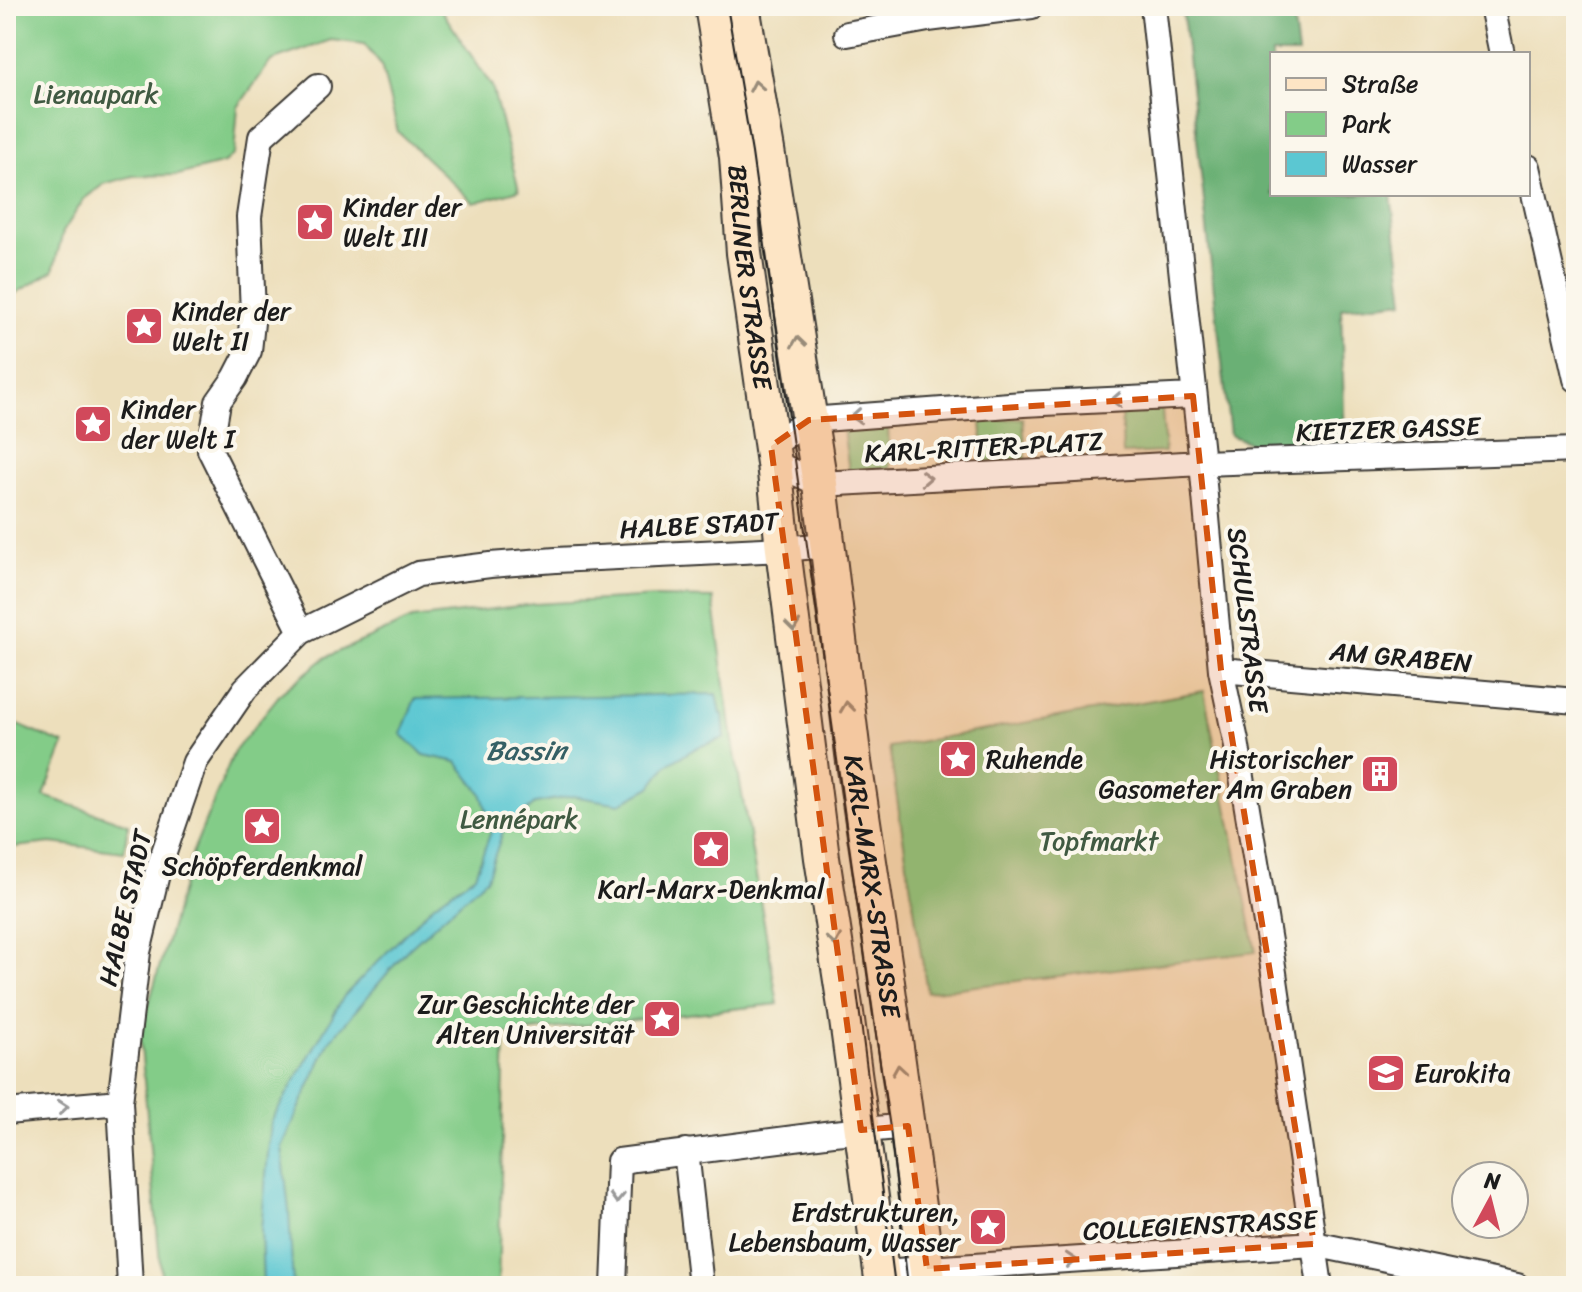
<svg xmlns="http://www.w3.org/2000/svg" width="1582" height="1292" viewBox="0 0 1582 1292" font-family="Sriracha,sans-serif">
<style>
.green{fill:#83cc88;stroke:#507452;stroke-width:2}
.forest{fill:#6ab074;stroke:#436648;stroke-width:2}
.water{fill:#5bc7d2;stroke:#3c7277;stroke-width:2}
.lines{fill:none;stroke-linecap:round;stroke-linejoin:round}
.stream{stroke:#5bc7d2;stroke-width:8}
.street-casing{stroke:#3b3934;stroke-width:28}
.secondary-casing{stroke:#3b3934;stroke-width:38}
.street{stroke:#fff;stroke-width:24}
.secondary{stroke:#fde5c5;stroke-width:34}
.tram{stroke:#1c1c1c;stroke-width:2}
.oneway{stroke:#988b79}
.oneway2{stroke:#999}
.marked{fill:#d4530e;fill-opacity:0.2;stroke:#d4530e;stroke-width:6;stroke-dasharray:16 10;stroke-linejoin:round}
.labels{text-anchor:middle;dominant-baseline:central;stroke-width:8;stroke-linejoin:round;paint-order:stroke}
.park-label{font-size:26px;fill:#405a42;stroke:#fbf7ec}
.poi-label{font-size:26px;fill:#1c1c1c;stroke:#fbf7ec;text-anchor:start}
.street-label{font-size:26px;fill:#1c1c1c;stroke:#fbf7ec}
.water-label{font-size:28px;font-style:italic;fill:#356065;stroke:#fbf7ec}
</style>
<rect width="100%" height="100%" fill="#fbf7ec"/>
<filter id="ink" filterUnits="userSpaceOnUse"><feTurbulence type="fractalNoise" baseFrequency=".0125" numOctaves="2"/><feDisplacementMap in="SourceGraphic" scale="16" xChannelSelector="R" yChannelSelector="G"/><feConvolveMatrix kernelMatrix="1 2 1 2 8 2 1 2 1" color-interpolation-filters="sRGB"/></filter>
<filter id="wash" filterUnits="userSpaceOnUse"><feTurbulence type="fractalNoise" baseFrequency=".006" numOctaves="4" result="noise"/><feDisplacementMap in="SourceGraphic" scale="32" xChannelSelector="R" yChannelSelector="G"/><feGaussianBlur stdDeviation="1.8" result="paint"/><feColorMatrix in="noise" values="0 0 0 0 0 0 0 0 0 0 0 0 0 0 0 0 0 1.4 0 .05"/><feComposite in="paint" operator="in"/></filter>
<g filter="url(#wash)">
<rect width="100%" height="100%" fill="#eddfbc"/>
<path class="green" d="M6,6h435l-1,2 52,79 27,103 -45,13 -76,-71 -17,-67 -17,-21 -33,-4 -60,21 -33,46 -4,47 -10,9 -46,12 -45,1 -29,8 -20,15 -21,33 -10,39 -47,28z
M1162,409l3,43 -42,2 -2,-42z
M1023,418l3,42 -42,2 -3,-41z
M888,426l2,42 -41,3 -6,-42z
M657,597l56,1 20,144 45,262 -273,30 -7,252h-336l-22,-252 53,-183 41,-99 47,-59 45,-36 86,-38 122,-15z
M1204,691l52,261 -329,40 -38,-245z
M6,720l58,24 -20,52 84,28 -4,28 -73,-9 -45,5z"/>
<path class="forest" d="M1228,6h64l6,48h-26v140h119l13,107 -63,7 4,137h-90l-25,-10 -47,-422z"/>
<path class="water" d="M717,694l4,20h2l2,24 -27,9 -31,18 -16,22 -31,17 -47,-8 -37,7 -33,28 -16,47 -79,71 -79,93 -47,105 7,64 4,75h-30l-2,-57 10,-107 73,-126 89,-91 42,-30 18,-49 -2,-1 -10,-32 -24,-31 -33,-7 -23,-21 14,-35z"/>
<g class="lines">
<path class="stream" d="M6,9l6,-3"/>
</g>
</g>
<g filter="url(#ink)">
<g class="lines">
<g class="street-casing">
<path id="street" d="M1153,6l49,457 19,207 15,71 37,225 47,320
M1492,6l10,48
M847,34l81,-15 104,-13
M1528,167l48,212
M771,446l38,-26 214,-16 170,-8
M774,463l46,21 382,-21 374,-13
M301,632l-91,-182 8,-48 17,-24 14,-27 4,-38 -4,-96 12,-80 57,-51
M1221,670l355,31
M6,1112l114,-10
M686,1151l15,135
M881,1272l433,-28 203,42
M130,1286l-10,-184 18,-150 20,-82 37,-108 50,-73 56,-57 117,-58 72,-9 66,-5 227,-11 43,-4
M614,1286l5,-125 214,-28 75,-7"/>
</g>
<g class="secondary-casing">
<g id="secondary">
<path id="s1" d="M712,6l25,151 7,96 30,210 9,86 39,309 24,155 37,273"/>
<path id="s2" d="M742,6l25,144 53,334 34,278 31,206 44,318"/>
</g>
</g>
<use href="#street" class="street"/>
<use href="#secondary" class="secondary"/>
<path class="tram" d="M727,6l25,147 120,856 18,119 18,158
M857,992l38,294"/>
</g>
<defs><path id="oneway-chevron" d="M-2-3.5L2.5 0L-2 3.5" fill="none" stroke-width="1.6" stroke-linecap="round" stroke-linejoin="round" transform="scale(2)"/></defs>
<g class="oneway">
<use href="#oneway-chevron" transform="translate(756 86) rotate(-100)"/>
<use href="#oneway-chevron" transform="translate(798 342) rotate(-98)"/>
<use href="#oneway-chevron" transform="translate(793 626) rotate(83)"/>
<use href="#oneway-chevron" transform="translate(847 707) rotate(-97)"/>
<use href="#oneway-chevron" transform="translate(834 940) rotate(81)"/>
<use href="#oneway-chevron" transform="translate(899 1070) rotate(-99)"/>
</g>
<g class="oneway2">
<use href="#oneway-chevron" transform="translate(1116 400) rotate(177)"/>
<use href="#oneway-chevron" transform="translate(856 416) rotate(176)"/>
<use href="#oneway-chevron" transform="translate(926 478) rotate(-3)"/>
<use href="#oneway-chevron" transform="translate(63 1107) rotate(-5)"/>
<use href="#oneway-chevron" transform="translate(617 1198) rotate(92)"/>
<use href="#oneway-chevron" transform="translate(1071 1260) rotate(-4)"/>
</g>
</g>
<path class="marked" d="M1193,396l28,274 93,574 -387,25 -19,-143 -47,4 -90,-684 38,-26z"/>
<defs>
<g id="sight-square" transform="scale(2)"><rect x="-9" y="-9" width="18" height="18" rx="4" fill="#d1495b" stroke="#fbf7ec"/><path d="M0-6L1.8-2.2L6-1.7L2.9 1.2L3.7 5.4L0 3.3L-3.7 5.4L-2.9 1.2L-6-1.7L-1.8-2.2Z" fill="#fff"/></g>
<g id="building-square" transform="scale(2)"><rect x="-9" y="-9" width="18" height="18" rx="4" fill="#d1495b" stroke="#fbf7ec"/><path d="M-4-6H4V6H1V3H-1V6H-4ZM-2.5-4.3h1.7v1.8h-1.7ZM.8-4.3h1.7v1.8H.8ZM-2.5-1h1.7V.8h-1.7ZM.8-1h1.7V.8H.8Z" fill="#fff"/></g>
<g id="school-square" transform="scale(2)"><rect x="-9" y="-9" width="18" height="18" rx="4" fill="#d1495b" stroke="#fbf7ec"/><path d="M0-5L7-2L0 1L-7-2ZM-4 1L0 2.5L4 1V4Q0 6-4 4Z" fill="#fff"/></g>
</defs>
<g fill-rule="evenodd">
<use href="#sight-square" x="315" y="222"/>
<use href="#sight-square" x="144" y="326"/>
<use href="#sight-square" x="93" y="424"/>
<use href="#sight-square" x="958" y="759"/>
<use href="#building-square" x="1380" y="774"/>
<use href="#sight-square" x="262" y="826"/>
<use href="#sight-square" x="711" y="849"/>
<use href="#sight-square" x="662" y="1019"/>
<use href="#school-square" x="1386" y="1073"/>
<use href="#sight-square" x="988" y="1227"/>
</g>
<g class="labels">
<g class="park-label">
<text x="96" y="94">Lienaupark</text>
<text x="519" y="819">Lennépark</text>
<text x="1099" y="841">Topfmarkt</text>
</g>
<g class="poi-label">
<text x="343" y="207">Kinder der<tspan x="343" dy="30">Welt III</tspan></text>
<text x="172" y="311">Kinder der<tspan x="172" dy="30">Welt II</tspan></text>
<text x="121" y="409">Kinder<tspan x="121" dy="30">der Welt I</tspan></text>
<text x="986" y="759">Ruhende</text>
<text x="1352" y="759" text-anchor="end">Historischer<tspan x="1352" dy="30">Gasometer Am Graben</tspan></text>
<text x="262" y="866" text-anchor="middle">Schöpferdenkmal</text>
<text x="711" y="889" text-anchor="middle">Karl-Marx-Denkmal</text>
<text x="634" y="1004" text-anchor="end">Zur Geschichte der<tspan x="634" dy="30">Alten Universität</tspan></text>
<text x="1414" y="1073">Eurokita</text>
<text x="960" y="1212" text-anchor="end">Erdstrukturen,<tspan x="960" dy="30">Lebensbaum, Wasser</tspan></text>
</g>
<g class="street-label">
<text stroke="none"><textPath href="#s1" startOffset="274">BERLINER STRASSE</textPath></text>
<text transform="translate(1388 429) rotate(-2)">KIETZER GASSE</text>
<text transform="translate(984 447) rotate(-3)">KARL-RITTER-PLATZ</text>
<text transform="translate(699 525) rotate(-3)">HALBE STADT</text>
<text transform="translate(1248 620) rotate(83)">SCHULSTRASSE</text>
<text transform="translate(1401 657) rotate(5)">AM GRABEN</text>
<text stroke="none"><textPath href="#s2" startOffset="890">KARL-MARX-STRASSE</textPath></text>
<text transform="translate(125 908) rotate(-77)">HALBE STADT</text>
<text transform="translate(1200 1225) rotate(-3)">COLLEGIENSTRASSE</text>
</g>
<g class="water-label">
<text x="526" y="750">Bassin</text>
</g>
</g>
<rect width="1582" height="1292" fill="none" stroke="#fbf7ec" stroke-width="32"/>
<rect x="1270" y="52" width="260" height="144" fill="#fbf7ec" stroke="#a29f99" stroke-width="2"/>
<rect x="1286" y="78" width="40" height="12" fill="#fde5c5" stroke="#a29f99" stroke-width="2"/>
<text x="1342" y="92" font-size="24" fill="#1c1c1c">Straße</text>
<rect x="1286" y="112" width="40" height="24" fill="#83cc88" stroke="#a29f99" stroke-width="2"/>
<text x="1342" y="132" font-size="24" fill="#1c1c1c">Park</text>
<rect x="1286" y="152" width="40" height="24" fill="#5bc7d2" stroke="#a29f99" stroke-width="2"/>
<text x="1342" y="172" font-size="24" fill="#1c1c1c">Wasser</text>
<g transform="translate(1490 1200) rotate(7)"><circle r="38" fill="#fbf7ec" stroke="#a29f99" stroke-width="2"/>
<path d="M0-6L14 30L0 20L-14 30Z" fill="#d1495b"/>
<text y="-12" font-size="22" font-weight="bold" text-anchor="middle" fill="#1c1c1c">N</text>
</g>
</svg>
